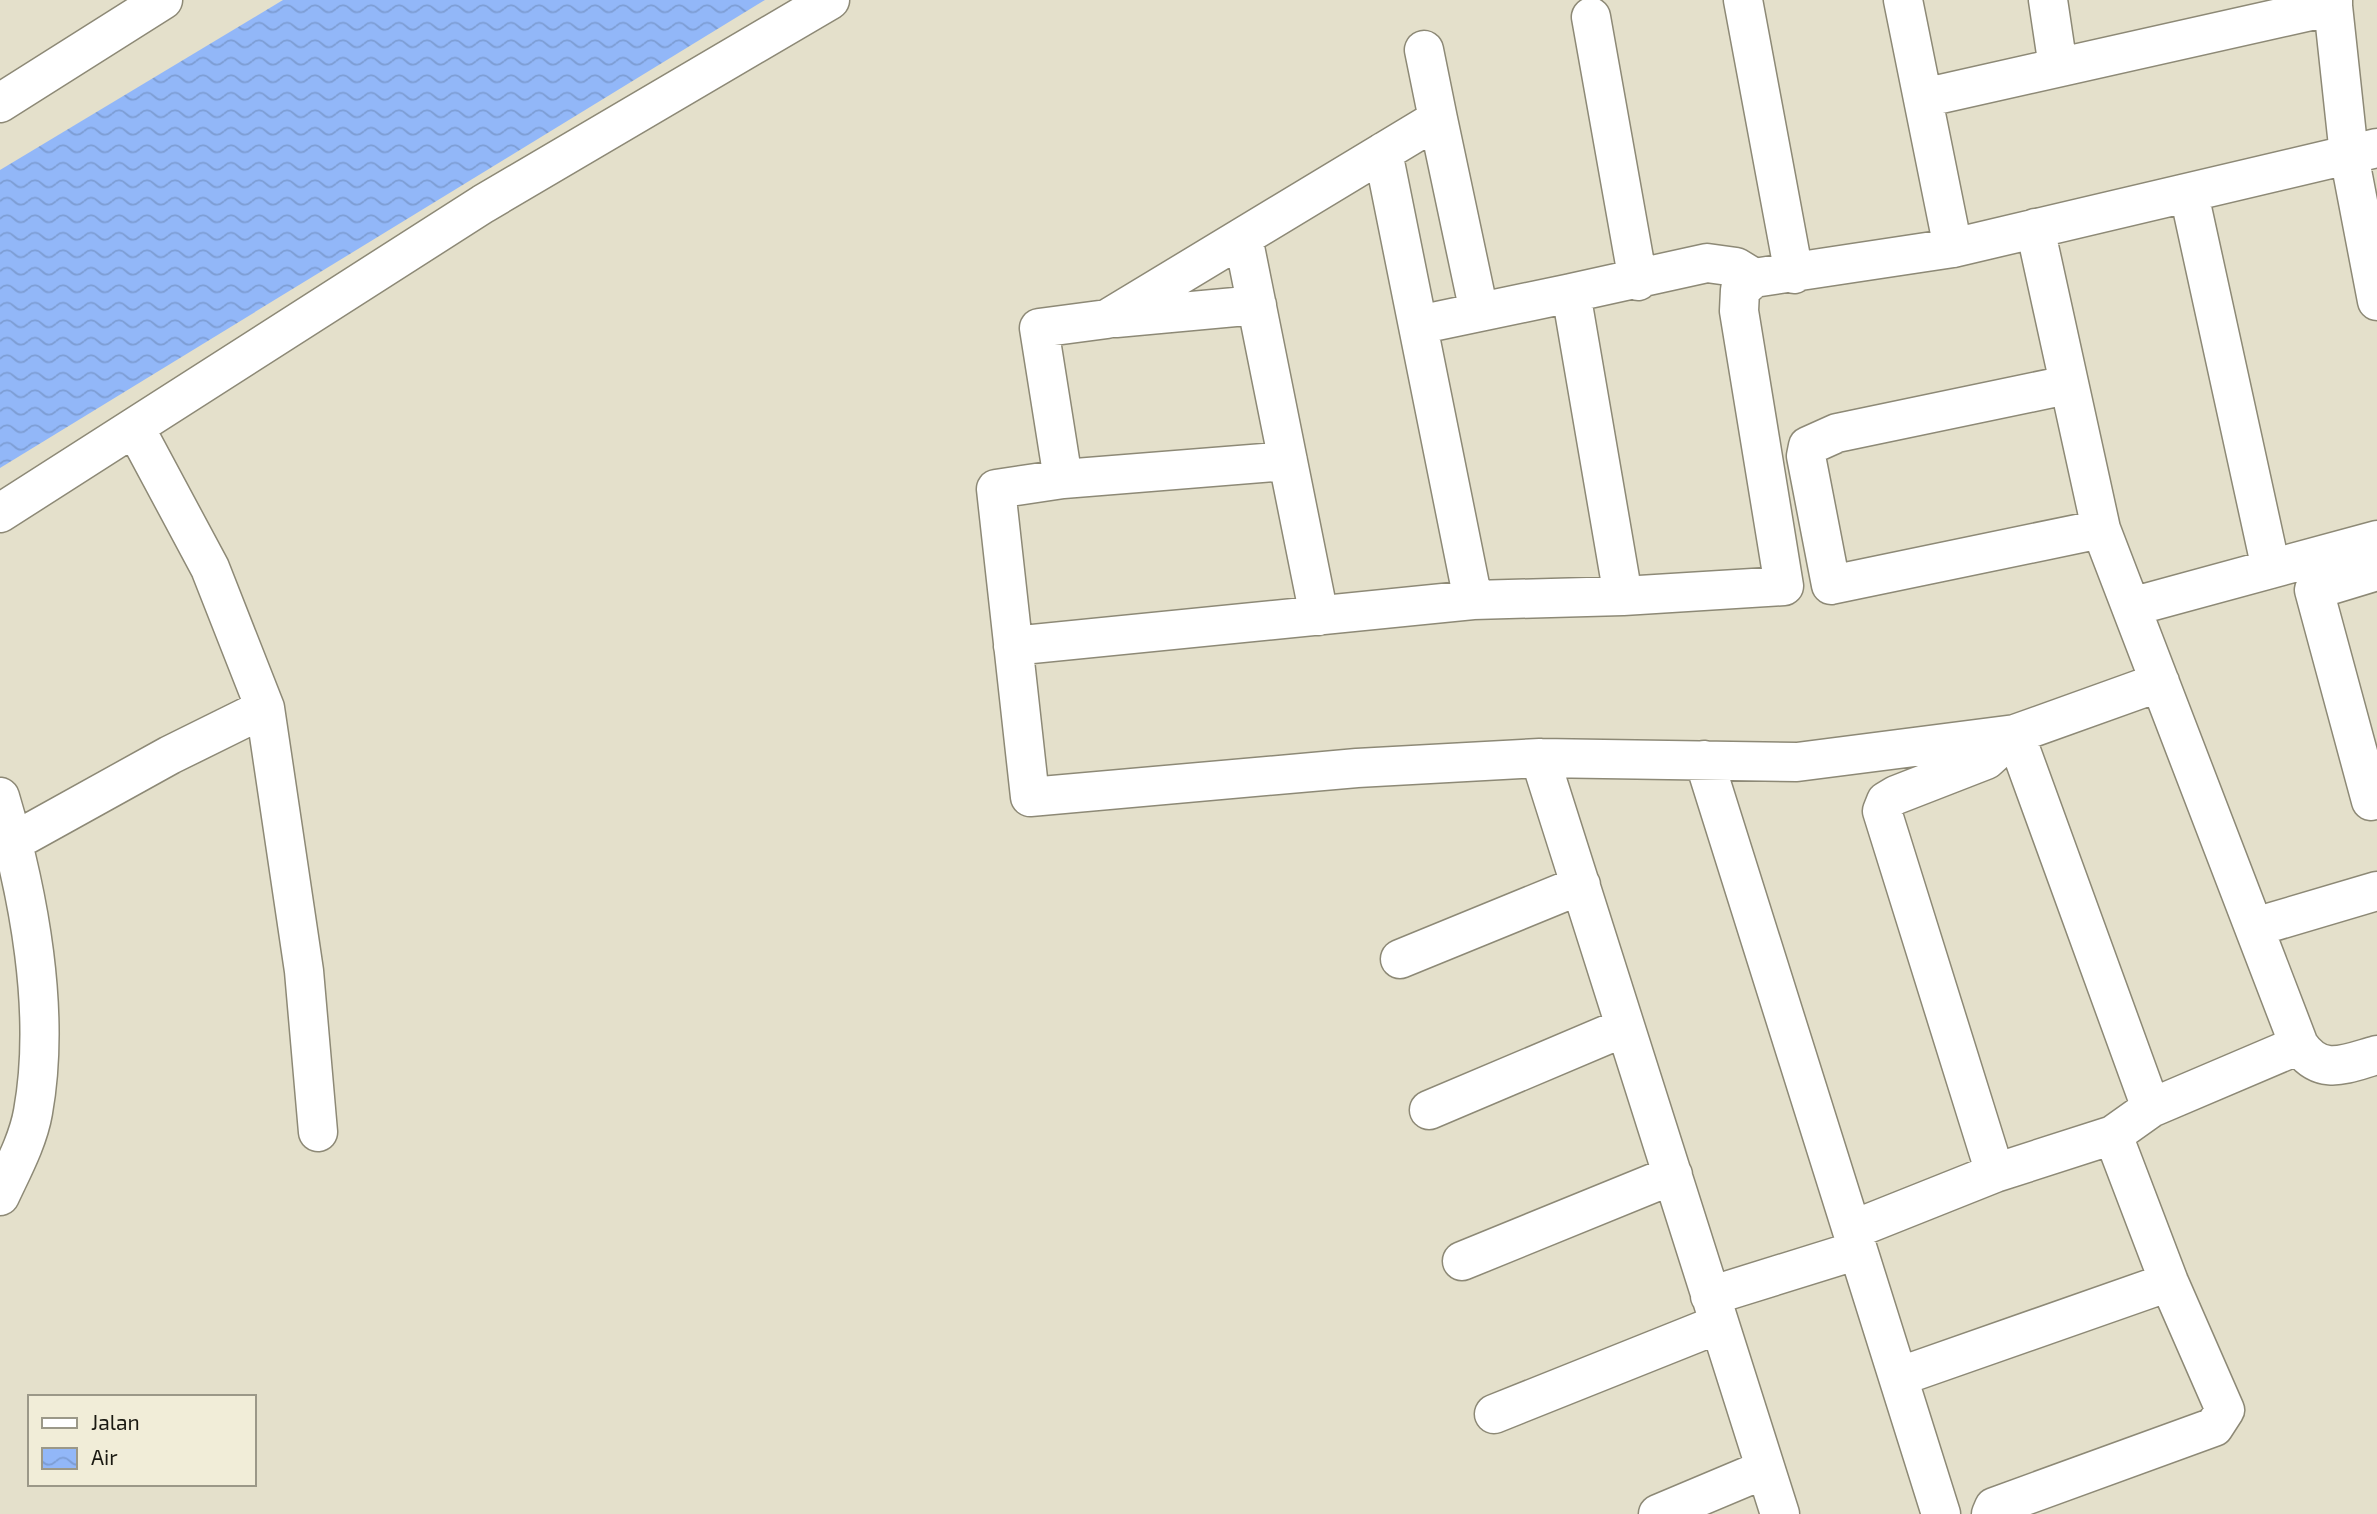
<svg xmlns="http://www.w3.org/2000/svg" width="2377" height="1514" viewBox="0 0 2377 1514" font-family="'Exo 2',sans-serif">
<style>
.water{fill:url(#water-waves)}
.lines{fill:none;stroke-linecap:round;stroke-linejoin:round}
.minor-casing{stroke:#8d8976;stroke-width:41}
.minor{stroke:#fff;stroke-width:38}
</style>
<defs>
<pattern id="water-waves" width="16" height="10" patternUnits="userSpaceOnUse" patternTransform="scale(1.75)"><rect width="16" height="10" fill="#92b7f8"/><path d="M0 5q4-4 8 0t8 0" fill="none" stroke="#7d9dd4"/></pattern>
</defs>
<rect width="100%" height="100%" fill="#e4e0cb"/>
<path class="water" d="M283,0h482l-765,468v-298z"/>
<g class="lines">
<g class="minor-casing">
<path id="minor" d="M1743,0l51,274
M1903,0l50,248
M2048,0l10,67
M2333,6l16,149 28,146
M1591,17l47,264
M1424,50l14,69 -331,200 -68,9 24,151 -67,10 34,308 327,-29 183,-10 257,4 218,-28 136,374
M1923,98l410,-92v-6
M0,103l163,-103
M1438,119l41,193
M1383,152l90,448
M2189,194l82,375
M1243,237l76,379
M1116,318l141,-13
M1418,325l153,-32
M2067,385l-230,48 -29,13 -2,10 25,129 270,-56
M135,428l75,140 55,140 39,263 14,161
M1063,479l225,-18
M0,513l483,-309 347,-204
M1623,596l-52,-303 136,-30 29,4 18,11 199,-30 424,-100
M2131,607l246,-67
M1013,646l460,-46 150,-4 161,-10 -45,-275 1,-21 14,-12
M1540,758l240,756
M1704,760l237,754
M0,797c29,97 51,215 33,315 -5,29 -21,58 -33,84
M2371,801l-57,-211 63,-19
M13,842l157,-87 95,-47
M2255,927l122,-36
M1400,959l181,-74
M2299,1045c22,32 46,19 78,10
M1429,1110l196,-83
M1995,1173l-113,-362 4,-10 10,-6 90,-35 29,-26 145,-52
M1852,1230l143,-57 118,-38 38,-27 148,-63 -198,-516 -66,-301
M1462,1261l211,-86
M1710,1296l148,-46
M1898,1377l271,-95
M1494,1414l225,-90
M1658,1514l107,-45
M1991,1514l3,-7 220,-80 11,-17 -56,-128 -56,-147"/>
</g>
<use href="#minor" class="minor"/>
</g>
<rect x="28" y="1395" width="228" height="91" fill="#f1edd8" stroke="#9b9888" stroke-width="2"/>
<rect x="42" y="1418" width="35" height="10" fill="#ffffff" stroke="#9b9888" stroke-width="2"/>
<text x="91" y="1430" font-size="21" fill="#1a1911">Jalan</text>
<rect x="42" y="1448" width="35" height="21" fill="url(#water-waves)" stroke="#9b9888" stroke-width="2"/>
<text x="91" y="1465" font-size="21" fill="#1a1911">Air</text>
</svg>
